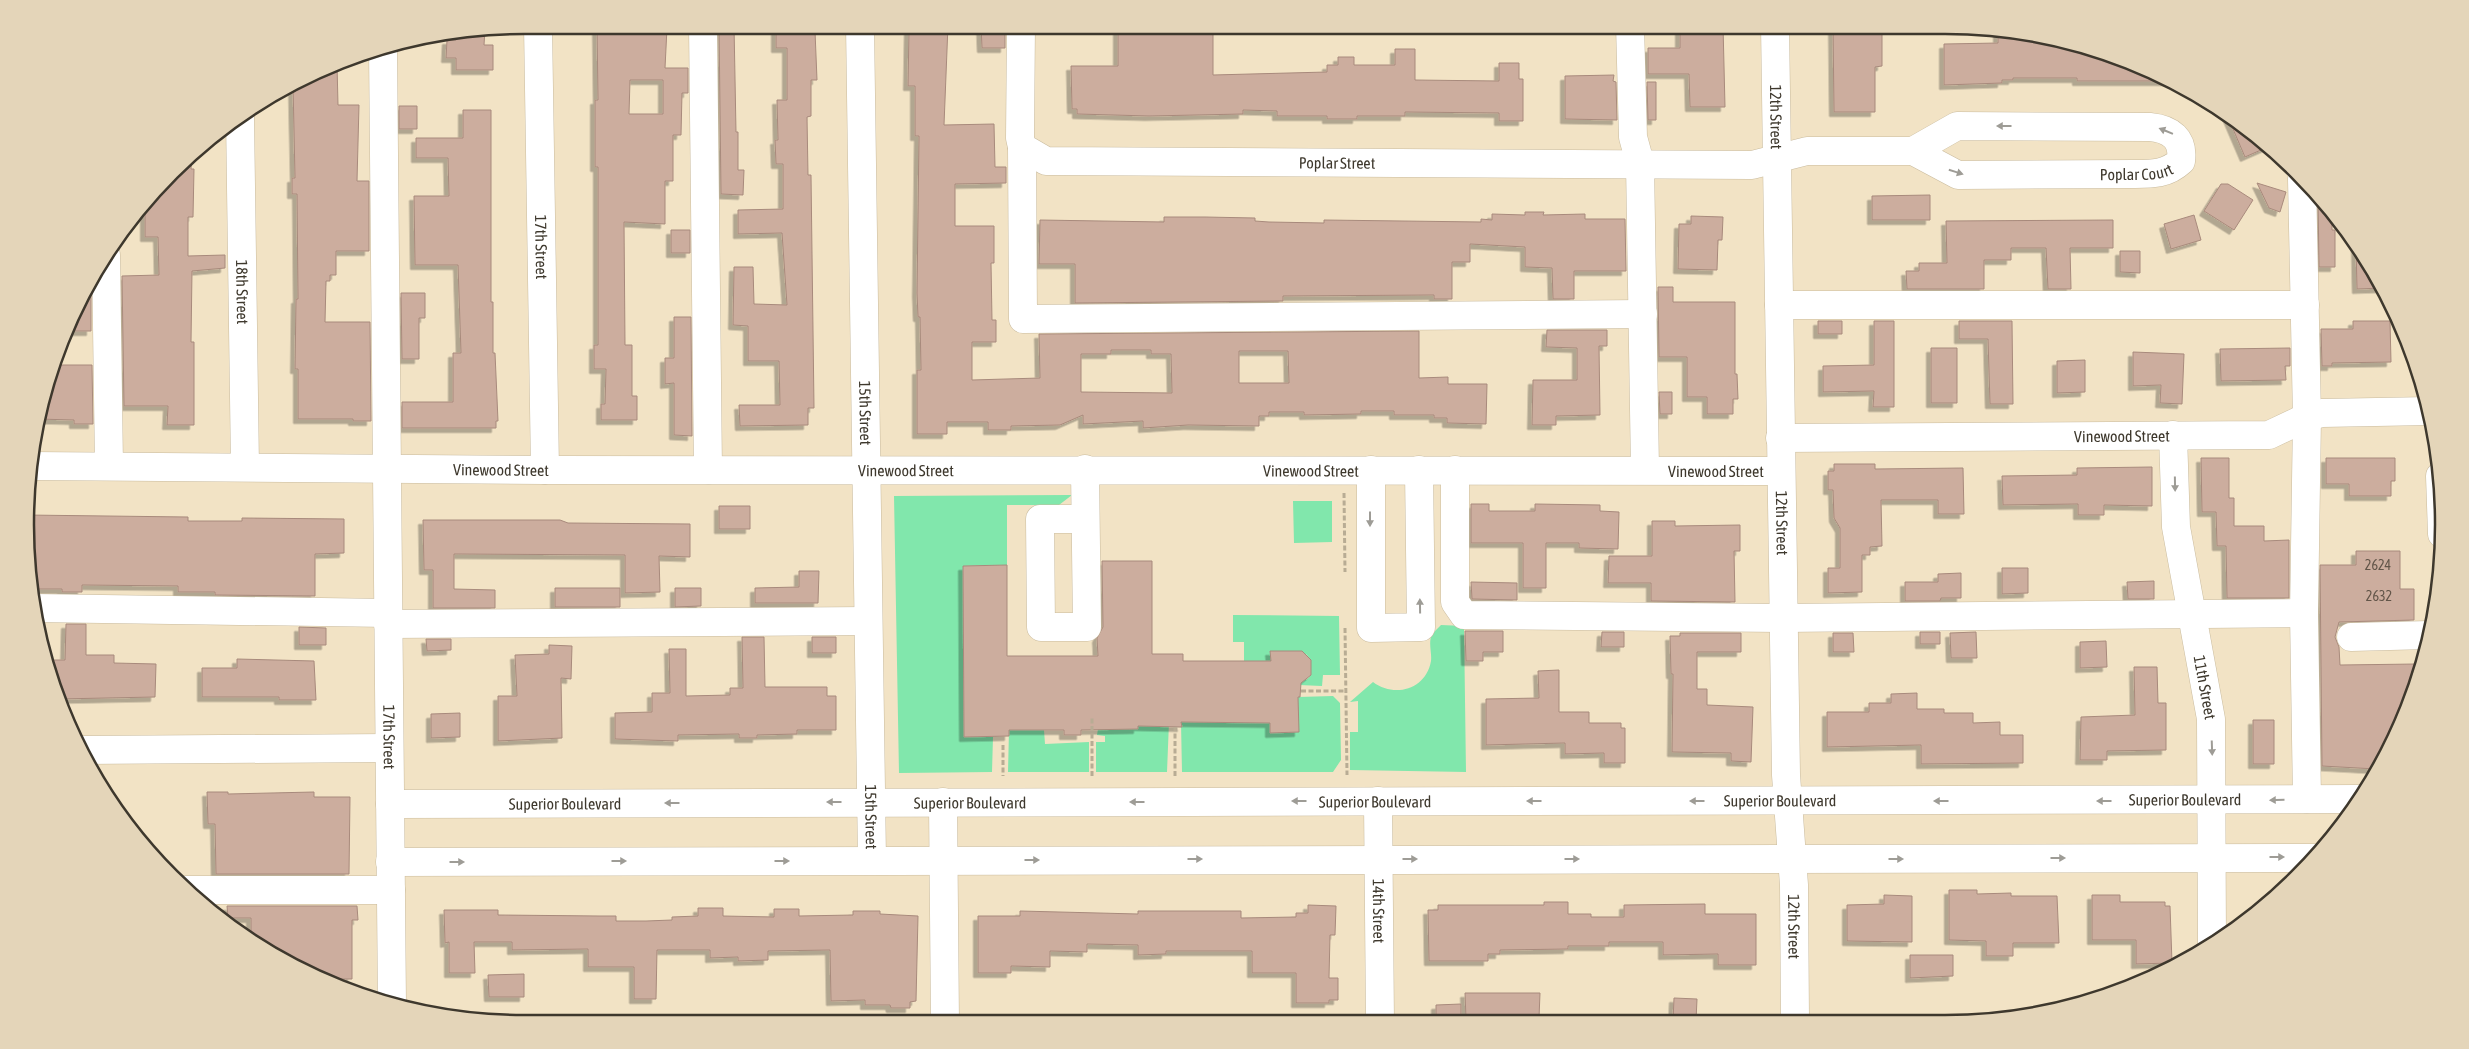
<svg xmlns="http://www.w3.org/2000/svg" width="2469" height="1049" viewBox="0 0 2469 1049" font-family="'Asap Condensed',sans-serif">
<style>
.green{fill:#81e7ac}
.building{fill:#ccad9e;stroke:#a88a7c;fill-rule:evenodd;filter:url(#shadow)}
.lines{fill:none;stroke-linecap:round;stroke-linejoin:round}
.minor-casing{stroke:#c9bb9e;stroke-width:29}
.path{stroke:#b8ac94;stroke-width:3;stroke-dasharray:5 2.5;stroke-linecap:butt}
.minor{stroke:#fff;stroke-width:28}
.oneway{fill:#9e9c96}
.labels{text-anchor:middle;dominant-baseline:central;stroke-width:4;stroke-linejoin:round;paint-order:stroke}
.number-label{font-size:14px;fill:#625549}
.street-label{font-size:16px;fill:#3e382d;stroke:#f2e3c5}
.rim{fill:none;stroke:#3e382d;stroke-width:2.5}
</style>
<defs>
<filter id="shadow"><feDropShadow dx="-4.5" dy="4.5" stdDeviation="0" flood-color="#0004"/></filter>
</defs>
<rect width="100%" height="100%" fill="#f2e3c5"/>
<path class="green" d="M1072,495l-13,10h-52v60l-44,1 1,171h29l-1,35 -93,1 -5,-277z
M1293,501h39v41l-38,1z
M1233,615l106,1 1,59h-17l-1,11 -23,-1v-6l7,1 5,-5v-15l-5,-6h-7v-3h-28v10h-27v-19h-11z
M1441,625l23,1 2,146 -116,-2v-38h8v-31l-8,1 23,-20c21,16 53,8 58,-21 1,-9 -3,-18 1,-27z
M1333,696l7,7 1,57 -8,12h-151l-1,-50 89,1v10l28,-1v-35z
M1138,722h31l-2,50h-71v-30h9v-6l-8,-1 1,-6h40z
M1009,730h35l1,14 44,-2v30h-81z"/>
<path class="building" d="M597,25l70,3 -2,40h23v25h-6l-1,42h-8v46h-8v43l-41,-2 1,123h7v51h5v24h-36v-16h4l1,-35h-12v-24h4v-178h-3v-67h3zM630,80h33v34h-34z
M719,25h15l2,107h2v38h6l-1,25 -22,-1z
M776,25h33v6h6l2,49h-6v36l-4,1 1,58h3l3,233h-6v17l-68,1 -1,-21h41l-1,-44h-31v-35l-15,-1 1,-58h19l1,37 33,1 -5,-72 -44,1v-24l45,-1v-45h-7l-1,-24h3l-1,-40h10v-52h-11z
M914,25h34l-4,100 50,-1 1,43h11v16l-51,1v42h39v37h-3l1,57h4v22h-24v38l68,-2 -1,-44 380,-3v47l29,-1v7h39l-1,40 -39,-1v-5h-13v-3h-40v-4h-33v3l-57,1v-3h-35v4h-10v10l-71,-1 -45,3v-7l-60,3v-9l-23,10 -49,1v4h-23v-8h-41v12h-30v-64h4l-1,-53h-2l-1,-24 2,-157h-4v-50h-7l1,-56h5zM1111,350h40v4h20l1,39 -91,-1v-38h30zM1239,351h49l1,32h-50z
M981,25h24v23h-23z
M1192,25h21v50l114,-3v-7h11v-8h16v8h41v-16h20v31l84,1v-18h20v16h4v42h-24v-8l-94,-1v4h-48v3h-30v-3h-50v-5l-34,-1v4l-94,2 -72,-2v-5h-5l-1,-43h47v-39z
M1680,25h43l2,82h-35l-1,-33h-41v-26h32z
M1833,25h49v41l-7,1v45h-41z
M485,29l-1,16h9v25h-37v-12h-10l1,-18h9v-8z
M1998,30l44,5 27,7v8l36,2 65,29h-93v-3h-64v2h-11v3l-58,2v-41l54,-1z
M337,64l1,41h21l-2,76h12v70h-33v24h-6v6h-4l-1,41h45l1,99h-18v-2h-55v-50h-3l1,-70h2l-1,-105h-5v-16h3l-2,-94z
M1614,75l-1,6 3,1 1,38 -52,-1v-43z
M1647,82h9v38h-8z
M399,106h18v23h-18z
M463,110h28v192h2v51h2l3,68h-2v7h-94v-26h51v-49h8l-3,-88h-43l-1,-69h35l-1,-38h-32v-20h47z
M2227,115l17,12 26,19 -25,11z
M192,152l-1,17h3l-1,48h-5v39l37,-1v13l-33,3 -1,71h3v83h-27l1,-19h-44l-2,-130 37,-1 -1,-38h-13v-37z
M2257,183l29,9 -6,20 -11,-4z
M2221,184h7l25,16 -19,30 -30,-19z
M1930,195v25h-58v-24z
M2318,196l14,15v19h3v37h-16z
M1525,212h19l-1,3 42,-1v5h40l1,52h-52v28h-21l-1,-31 -27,-1v-20l-55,-3v18h-18v37h-18v-4l-151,1v5l-208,2v-39h-36l1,-44 124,2v-5h41l50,1v3l14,1 55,1v-3l157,2v-3l11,1v-6l33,1z
M2194,215l7,25 -30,9 -7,-25z
M1691,216l32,1 -1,23h-4l-1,30 -39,-1 1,-45h12z
M2113,220v28h-43l1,41h-23l-2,-41h-35v12h-27v29h-77l-1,-18h13v-8h28l-1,-42z
M671,230h19v23h-19z
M2356,245l7,12 20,31 -26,1z
M2120,251h20v22l-20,-1z
M91,277v54h-25l7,-14z
M1658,287h15v15h62v72h2l1,25h-5v15h-26v-17h-20v-40h-28z
M401,293h24v25h-6v41h-17z
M674,317h17l1,119 -18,-1v-52l-9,1v-26h9z
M1818,321h24v13h-24z
M1874,321h20v86h-21l1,-16 -51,1v-26l51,-1z
M1959,321h53l1,83h-23l-2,-65h-29z
M2353,321h37l1,41 -59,1v3h-10l-1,-37h32z
M1547,330h60v16h-8l1,69 -44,1v9h-24l1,-45h44v-32l-31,-1z
M1931,348h26v55h-26z
M2290,348v18h-5l1,14 -65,1 -1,-32z
M2133,352l51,2 -2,50 -22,-1 1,-18 -28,1z
M2085,360v32l-28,1v-32z
M51,365h41l1,59h-19v-4l-37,-1z
M1659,392h13v22h-12z
M2201,458h28v40h5v28h30v15l25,-1v58h-62l-1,-52h-9l-1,-34h-14z
M2326,458h69v23h-4v15h-42v-12h-23z
M1834,464h41v5l88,-1 1,46h-26v-14h-57l1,46 -12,1v8h-8v37l-34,1v-25h12v-40l-6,-10 -1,-28h-5v-19h6z
M2152,467v39l-48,-1v10h-26v-11l-75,1 -1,-29 75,-1v-7z
M1471,504h18v7h46v-7l65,1v6l19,1 -1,37 -39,-1v-5h-33v45h-23v-45h-52z
M719,506h31v23h-31z
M26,515l162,2v4h54v-3l102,1v34l-29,1v42l-100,-1v-3h-37v-6l-96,-1v7h-20v-3h-33z
M423,520h137l8,3 122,1v33l-31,-1 1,36 -35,1v-38l-171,-1v35l41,1v18h-62v-38h-9z
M1652,521h23v5l65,-1v26h-6l1,51 -84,-1v-18h-43l1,-27h43z
M2356,551h44v38h14v31l-75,2 -4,15 4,10 1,18 76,-1 1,23 -2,3h-6v13l-33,66 -54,-3 -2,-201h36z
M1102,561h50v93h31v7h88l-1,-10h32l9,9v15l-10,8 -1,14h-2l1,35 -29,1v-10l-89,-1 1,5 -44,-1v3l-57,1v5h-17v-5h-55v6l-45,1 -1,-171 44,-1v91h91l-1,-18 6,-11z
M2002,568h26v25l-26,1z
M799,571h20l-1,32h-63v-15l44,-1z
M1961,573v25h-20l-1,3h-35v-19h33v-8z
M2154,581v18h-26l-1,-17z
M1471,582l46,1v17l-45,-1z
M555,588h65v19h-65z
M675,588h26v18l-26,1z
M66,624h20v31h28v8l42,1 -1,33 -97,2 -6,-14 -6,-25h19z
M299,627l27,1v17h-27z
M1465,631h38v21h-20v9h-17z
M1602,632h22v15h-23z
M1920,632h20v12h-20z
M1976,632l1,26h-26l-1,-25z
M1680,633h61v19h-44v37h10v16l46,2 -2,55 -20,-1v-8l-59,-1 1,-78h-2l-1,-38h10z
M1833,633h20l1,19h-21z
M742,637h22l1,50h62v9h9v34h-39v4l-40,1v3h-18v-4l-61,1v6l-63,-2v-26l37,-1v-19h18l-1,-44h17v47l44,-1v-7h13z
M812,637h24v16h-24z
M426,639h25v11l-24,1z
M2106,641l1,26 -27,1v-26z
M549,645l23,1 -1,33 -10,-1 1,60 -64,3v-45h19l-2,-41 34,-1z
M237,659l77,2 2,39h-37v-3h-77v-29h35z
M2134,667h23l1,36h8v47l-59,1v9h-27l1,-43 54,-2z
M1559,670v42h30v11h32v5h4v35h-21v-10l-39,1v-11l-79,2v-46l53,-1 -1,-27z
M1917,693v16h27v4h29v10l27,-1v13h23v28l-102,1v-19l-94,2v-35h42v-9h22v-9z
M460,713v24l-29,1v-24z
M2253,720h21v44h-21z
M207,792h21v2l86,-2v5h36l-1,77h-133l-1,-50h-7z
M1949,890h28v4l34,-1v3h46l2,47h-46v13h-27v-15l-37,-1z
M1884,895l28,1v46l-65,-1v-36l37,-1z
M2092,895h28v7h45v4h5l2,57 -36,1v-24h-44z
M1544,902h24v12h23v3h33v-12l81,-1v10h51v51h-38v-11l-55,1v-13h-54v4h-41v3l-68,1v4h-12v7h-59l-1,-51h10v-5h106z
M1308,905l28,1 -1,29h-5l-1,43h9v22h-9v3h-33v-30h-44v-22h-86v3l-28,1v-10l-51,-1v8l-37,-1v16l-39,-1v7h-33v-57h42v-5l118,3v-3h103v7l55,-1v-4h12z
M227,906h130l1,14h-6v59h-29l-48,-22 -24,-17v-22h-23z
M698,908h25v8l51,1v-8h25v7l54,-1v-4h27v3l38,2 -2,85 -6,1v6h-19l-1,-3h-25v-5l-34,1 -1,-51 -62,1v9l-30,1v-4l-28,1v-8h-53l-1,49h-22v-32h-46v-18l-76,1v-8h-38l1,31h-26v-31l-4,1 -1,-33h54v5l101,1h17v5h30l26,-1v-3l26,-1z
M1910,955h43v21l-43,2z
M524,974v23h-35l-1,-22z
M1465,993h75l-1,25 -73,1z
M1674,998l23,1 -1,22h-23z
M1461,1004v17h-25v-16z"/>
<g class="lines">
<g class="minor-casing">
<g id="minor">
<path id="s1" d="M538,25l7,445"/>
<path d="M703,25l5,445"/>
<path id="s2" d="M860,25l12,835"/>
<path id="s3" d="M1021,25l-1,113 2,9 24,14 706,4 55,-14h106l45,24 177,-1c18,0 32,0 46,-13 3,-22 -10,-32 -31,-34l-193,-1 -44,25"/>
<path d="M1630,25l3,112 7,26 5,307"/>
<path id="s4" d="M1775,25l11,750 8,110 1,135"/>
<path id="s5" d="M383,47l9,958"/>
<path id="s6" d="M240,117l5,350"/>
<path d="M1022,147l1,172 620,-5"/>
<path d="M2302,179l5,238 -3,196 3,186"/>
<path d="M106,255l3,211"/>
<path d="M1779,305h526"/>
<path id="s7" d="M2173,435l3,92 35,192 1,223"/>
<path id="s8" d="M1780,438l489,-3 38,-18 15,-4 108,-2"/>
<path id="s9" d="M31,466l514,4 1235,1"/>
<path d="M1085,469l2,158h-46l-1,-108h45"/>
<path d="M1371,470v158l50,-1 -2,-157"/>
<path d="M1455,470v132l9,13 319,3 521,-5"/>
<path d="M2440,476l2,58"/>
<path d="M34,608l354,5"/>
<path d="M388,624l480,-3"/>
<path d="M2351,637l78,-2"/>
<path d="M81,750l308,-2"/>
<path id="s10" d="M1378,801l2,221"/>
<path d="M943,802l2,221"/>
<path id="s11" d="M390,804l1971,-5"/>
<path d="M390,862l1924,-4"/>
<path d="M186,890h205"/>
</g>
</g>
<path class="path" d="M1344,493l1,79
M1345,628l2,147
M1301,691h45
M1003,745v31
M1092,776v-58
M1175,776v-49"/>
<use href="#minor" class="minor"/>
</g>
<defs><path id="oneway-solid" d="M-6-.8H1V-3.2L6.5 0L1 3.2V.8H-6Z" transform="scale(1.25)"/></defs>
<g class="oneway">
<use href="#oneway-solid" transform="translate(2004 126) rotate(-180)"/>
<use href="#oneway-solid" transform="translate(2166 131) rotate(-158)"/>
<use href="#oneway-solid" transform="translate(1956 172) rotate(17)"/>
<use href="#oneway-solid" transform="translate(2175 484) rotate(89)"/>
<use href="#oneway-solid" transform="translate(1370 519) rotate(90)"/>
<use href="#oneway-solid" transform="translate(1420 606) rotate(-91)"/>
<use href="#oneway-solid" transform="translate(2212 748) rotate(88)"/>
<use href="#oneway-solid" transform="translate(2277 800) rotate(179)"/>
<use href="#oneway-solid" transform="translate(1299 801) rotate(180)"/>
<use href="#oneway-solid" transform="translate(1534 801) rotate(180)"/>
<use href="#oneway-solid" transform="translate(1697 801) rotate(180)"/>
<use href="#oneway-solid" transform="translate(1941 801) rotate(180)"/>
<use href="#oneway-solid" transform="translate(2104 801) rotate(180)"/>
<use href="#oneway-solid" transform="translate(834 802) rotate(180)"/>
<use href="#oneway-solid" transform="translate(1137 802) rotate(180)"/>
<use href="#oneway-solid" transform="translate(672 803) rotate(180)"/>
<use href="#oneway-solid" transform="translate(2277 857)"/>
<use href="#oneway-solid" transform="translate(2058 858)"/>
<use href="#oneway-solid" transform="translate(1195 859)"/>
<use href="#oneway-solid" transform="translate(1410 859)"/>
<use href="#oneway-solid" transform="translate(1572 859)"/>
<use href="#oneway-solid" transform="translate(1896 859)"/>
<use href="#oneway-solid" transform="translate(1032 860)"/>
<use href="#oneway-solid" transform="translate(619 861)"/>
<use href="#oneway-solid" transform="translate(782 861)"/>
<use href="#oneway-solid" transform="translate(457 862)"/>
</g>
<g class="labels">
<g class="number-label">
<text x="2378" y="565">2624</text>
<text x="2379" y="596">2632</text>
</g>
<g class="street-label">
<text stroke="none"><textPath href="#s4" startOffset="92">12th Street</textPath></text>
<text stroke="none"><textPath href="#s3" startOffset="441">Poplar Street</textPath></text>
<text stroke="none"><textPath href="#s3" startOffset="1248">Poplar Court</textPath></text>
<text stroke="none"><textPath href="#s1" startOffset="222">17th Street</textPath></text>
<text stroke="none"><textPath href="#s6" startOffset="175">18th Street</textPath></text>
<text stroke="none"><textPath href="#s2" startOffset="388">15th Street</textPath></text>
<text stroke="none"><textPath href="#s8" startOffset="342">Vinewood Street</textPath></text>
<text stroke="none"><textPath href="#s9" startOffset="470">Vinewood Street</textPath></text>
<text stroke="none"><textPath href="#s9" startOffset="875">Vinewood Street</textPath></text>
<text stroke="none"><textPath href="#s9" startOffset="1280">Vinewood Street</textPath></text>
<text stroke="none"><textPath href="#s9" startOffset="1685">Vinewood Street</textPath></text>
<text stroke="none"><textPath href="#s4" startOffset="498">12th Street</textPath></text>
<text stroke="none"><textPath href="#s7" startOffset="255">11th Street</textPath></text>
<text stroke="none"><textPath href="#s5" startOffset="690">17th Street</textPath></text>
<text stroke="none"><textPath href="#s11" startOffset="1795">Superior Boulevard</textPath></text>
<text stroke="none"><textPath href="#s11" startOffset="985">Superior Boulevard</textPath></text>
<text stroke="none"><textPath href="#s11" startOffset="1390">Superior Boulevard</textPath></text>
<text stroke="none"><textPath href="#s11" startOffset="580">Superior Boulevard</textPath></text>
<text stroke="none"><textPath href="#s11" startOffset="175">Superior Boulevard</textPath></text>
<text stroke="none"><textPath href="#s2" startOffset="792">15th Street</textPath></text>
<text stroke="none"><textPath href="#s10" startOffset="110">14th Street</textPath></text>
<text stroke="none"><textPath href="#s4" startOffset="902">12th Street</textPath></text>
</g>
</g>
<path d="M0 0H2469V1049H0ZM524 34H1945A490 490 0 0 1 2435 524V525A490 490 0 0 1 1945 1015H524A490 490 0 0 1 34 525V524A490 490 0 0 1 524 34Z" fill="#e4d5b9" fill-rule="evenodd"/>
<path class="rim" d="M524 34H1945A490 490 0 0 1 2435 524V525A490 490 0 0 1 1945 1015H524A490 490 0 0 1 34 525V524A490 490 0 0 1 524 34Z"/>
</svg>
